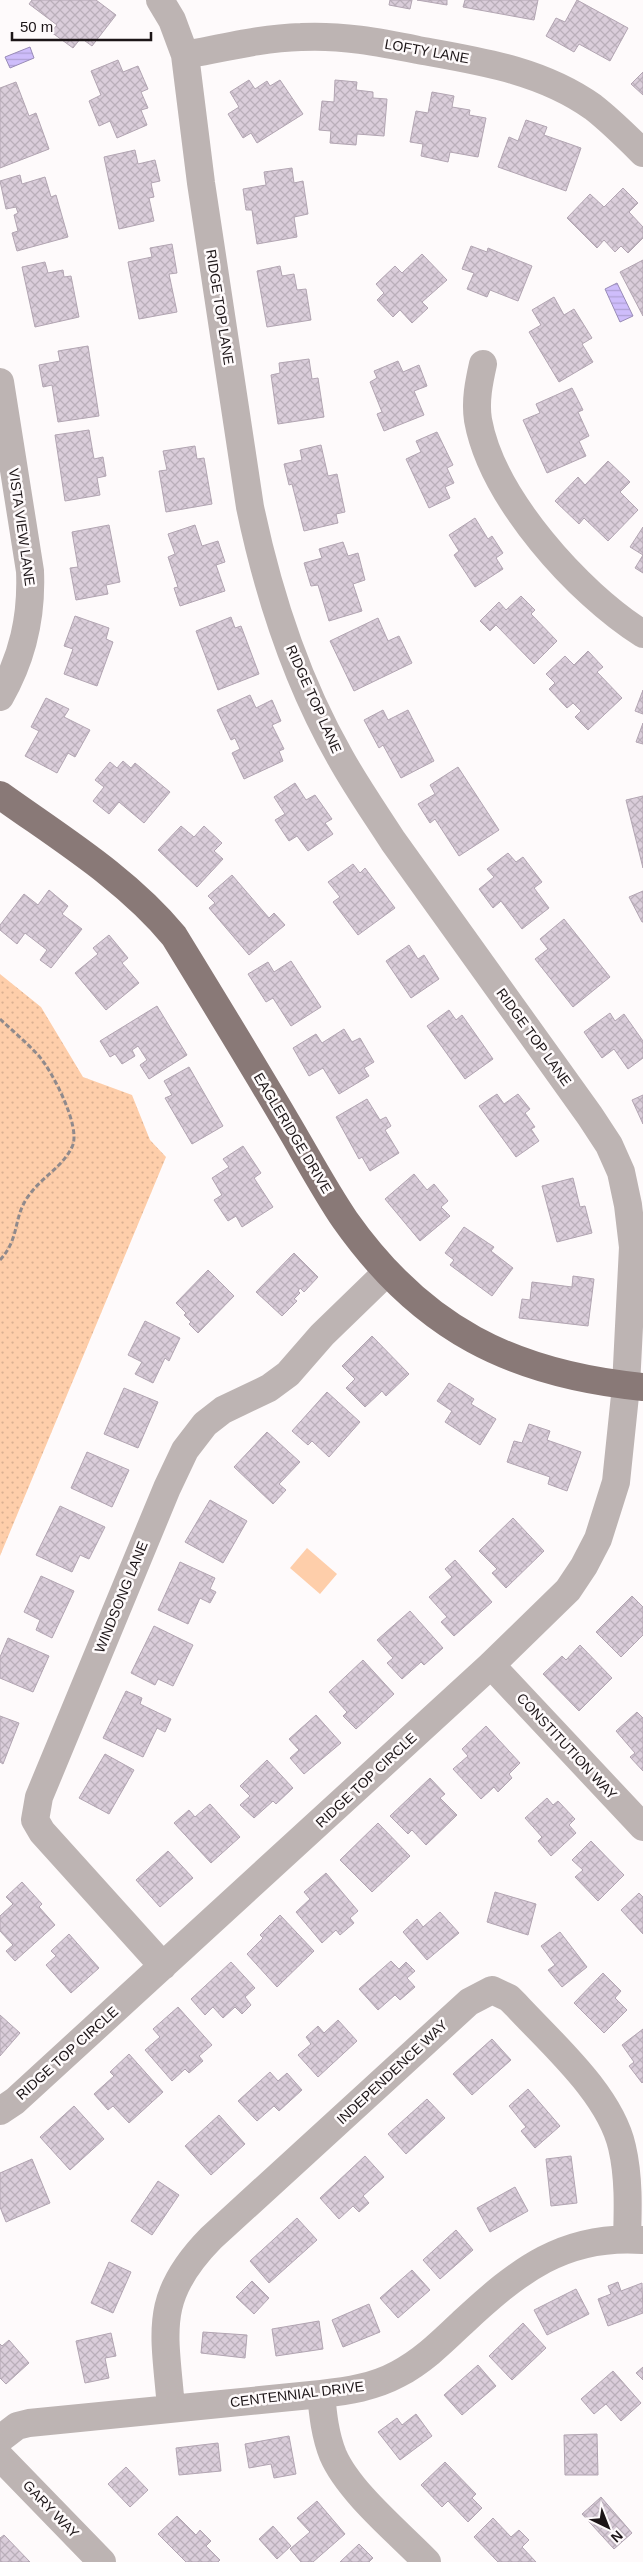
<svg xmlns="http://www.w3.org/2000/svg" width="643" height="2562" viewBox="0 0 643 2562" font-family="Helvetica,sans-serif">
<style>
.grass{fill:url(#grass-dots)}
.park{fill:#feceaa}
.water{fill:url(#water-rules);stroke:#998bb7}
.building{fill:url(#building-cross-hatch);stroke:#b2a5b2}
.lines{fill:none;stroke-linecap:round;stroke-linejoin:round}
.path{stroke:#908a8c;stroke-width:3;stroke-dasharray:5 2.5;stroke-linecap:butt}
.minor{stroke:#bdb4b3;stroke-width:28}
.major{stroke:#897977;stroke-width:28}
.labels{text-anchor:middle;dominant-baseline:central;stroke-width:5;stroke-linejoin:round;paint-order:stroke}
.street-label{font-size:14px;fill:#1c1517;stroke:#fefafb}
</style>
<defs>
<pattern id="grass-dots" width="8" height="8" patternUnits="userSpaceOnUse" patternTransform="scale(1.25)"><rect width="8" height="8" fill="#feceaa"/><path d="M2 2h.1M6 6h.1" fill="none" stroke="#d9b092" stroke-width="1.8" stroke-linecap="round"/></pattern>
<pattern id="water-rules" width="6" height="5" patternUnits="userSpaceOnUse" patternTransform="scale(1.25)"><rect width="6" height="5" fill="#cebdfb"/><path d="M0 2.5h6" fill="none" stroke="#b0a2d6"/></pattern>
<pattern id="building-cross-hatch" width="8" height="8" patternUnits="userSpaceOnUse" patternTransform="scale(1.25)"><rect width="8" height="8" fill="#dacdda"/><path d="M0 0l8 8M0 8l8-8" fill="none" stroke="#baafba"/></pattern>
</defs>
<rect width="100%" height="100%" fill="#fefafb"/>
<path class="grass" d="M0,974l41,33 42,70 49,18 18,45 16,17 -166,399z"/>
<path class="park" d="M307,1548l30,26 -17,20 -30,-26z"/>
<path class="water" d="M30,47l4,11 -24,10 -5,-11z
M617,283l16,33 -13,6 -15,-33z"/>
<path class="building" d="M32,0h64l20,15 -24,31 -11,-8 -8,10 -22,-16 6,-7 -28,-21z
M390,0h22l-2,9 -21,-4z
M417,0h30v5z
M465,0h73l-4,20 -71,-13z
M577,0l51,28 -18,33 -31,-17 -5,8 -28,-16 10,-18 9,4z
M118,60l5,12 15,-6 10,23 -7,3 7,16 -7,2 6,15 -30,13 -7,-17 -11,5 -10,-25 12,-6 -10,-24z
M643,72v23l-12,-11z
M249,80l6,9 12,-8 3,5 10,-6 23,34 -46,29 -6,-10 -8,5 -15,-24 11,-7 -9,-15z
M335,80l22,2 -1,8 17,2v6l14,1 -3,37 -27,-2 -1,11 -26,-2 1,-12 -12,-1 3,-29 12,1z
M16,82l13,34 7,-3 13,36 -49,19v-80z
M432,92l22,4 -2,11 18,3 -1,5 17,3 -8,39 -28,-5 -2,10 -27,-6 2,-12 -13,-2 6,-31 12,2z
M526,120l21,7 -3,8 37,13 -15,43 -68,-24 11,-30 9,4z
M135,150l3,14 17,-4 5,21 -9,2 3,14 -5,1 5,23 -35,8 -15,-72z
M292,168l2,15 9,-2 5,33 -14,3 3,20 -40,7 -5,-34h-6l-3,-21 23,-4 -2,-13z
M20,175l2,9 23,-7 6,20 5,-2 12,42 -51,14 -5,-18 6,-2 -4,-16 4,-2 -2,-6 -10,2 -6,-28z
M623,188l15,15 -9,9 14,15v11l-15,15 -7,-7 -6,6 -11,-12 -7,8 -30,-30 23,-24 14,13z
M172,244l5,29 -8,1 8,38 -38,7 -11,-57 24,-5 -2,-9z
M471,246l16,6 1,-4 44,18 -14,35 -28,-11 -3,7 -20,-8 7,-16 -12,-4z
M422,254l25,26 -25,22 6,6 -16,15 -12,-13 -7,7 -16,-17 7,-7 -8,-9 19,-18 7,7z
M643,260v56l-23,-44z
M45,262l3,11 15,-3 1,7 7,-1 8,41 -44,10 -13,-60z
M280,266l2,10 12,-2 3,16 9,-1 5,31 -44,7 -10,-56z
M554,297l10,18 10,-6 18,29 -10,6 11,18 -34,20 -30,-50 12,-7 -9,-15z
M88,346l11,70 -41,6 -6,-37 -9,2 -4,-22 21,-4 -2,-10z
M309,359l3,20 6,-1 6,39 -46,7 -7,-49 9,-2 -1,-10z
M398,361l5,11 16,-7 8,21 -13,5 10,24 -40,16 -7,-17 5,-2 -12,-30 7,-4 -3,-7z
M572,388l11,22 -5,2 11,24 -10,5 7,15 -39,17 -24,-53 17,-7 -4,-9z
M89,430l5,29 9,-2 3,19 -9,2 3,17 -35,6 -10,-66z
M437,432l16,33 -6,3 7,15 -9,4 5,11 -21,10 -23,-49 15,-7 -5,-11z
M321,445l7,31 9,-2 8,38 -9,2 2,9 -34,8 -12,-47 -3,1 -5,-21 18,-4 -2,-10z
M195,446l2,13 7,-1 8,46 -46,8 -7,-41 8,-1 -4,-19z
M608,461l22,21 -10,10 18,18 -30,31 -24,-23 -5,6 -24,-23 23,-24 7,8z
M475,518l13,21 4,-3 11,17 -7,5 7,11 -28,18 -21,-32 5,-4 -10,-16z
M109,525l11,57 -14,3 2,9 -32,6 -6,-32 8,-1 -6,-35z
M195,525l7,21 16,-5 7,21 -9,3 9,26 -45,15 -6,-18 4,-1 -10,-30 7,-3 -7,-20z
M643,527v28l-13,-8z
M343,542l5,14 10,-3 7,27 -12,4 9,27 -33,10 -11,-36 -7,1 -7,-23 18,-5 -3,-9z
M643,555v18l-8,-5z
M521,596l14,14 -4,4 26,27 -23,23 -38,-39 -6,6 -10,-10 19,-19 7,8z
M75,616l34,12 -3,11 7,3 -16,44 -33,-12 9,-25 -9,-3z
M231,617l4,11 6,-2 18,48 -41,16 -22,-59z
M378,618l10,23 11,-5 13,27 -58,28 -24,-50z
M588,651l15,16 -6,5 25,26 -34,32 -13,-13 6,-6 -8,-8 -6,5 -18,-19 6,-6 -9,-9 19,-18 9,9z
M643,690v24l-8,-3z
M250,695l6,13 16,-8 9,21 -9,4 12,24 -5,2 4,10 -39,18 -12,-26 8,-4 -5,-11 -4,2 -14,-30z
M46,698l23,11 -5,8 26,13 -15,27 -7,-4 -11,20 -32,-17 14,-25 -8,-4z
M383,710l5,10 20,-10 26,51 -33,17 -18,-33 -4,3 -15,-28z
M643,723v21l-7,-2z
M123,761l8,7 4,-5 35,29 -26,31 -25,-21 -10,12 -16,-13 11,-14 -9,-7 15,-18 7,6z
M458,767l41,63 -40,26 -24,-37 -5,4 -12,-19 17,-10 -5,-9z
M295,783l11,17 9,-5 17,24 -7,4 8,11 -25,17 -11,-15 -8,5 -14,-21 10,-6 -11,-17z
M643,796v72l-17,-68z
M181,826l13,11 10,-11 18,17 -8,8 9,8 -26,28 -39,-37z
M508,853l8,9 7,-5 19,25 -8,6 15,20 -27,21 -21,-28 -8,7 -14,-19 15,-12 -7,-8z
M353,864l7,9 5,-5 30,40 -37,27 -25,-33 7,-5 -12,-15z
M232,875l37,43 5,-5 11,12 -36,30 -40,-47 6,-5 -7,-7z
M49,890l19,16 -6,8 20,15 -31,39 -11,-8 7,-10 -22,-17 -8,11 -17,-14v-5l24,-31 14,11z
M643,891v31h-1l-13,-25z
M564,919l46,58 -37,30 -38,-48 13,-10 -8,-10z
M109,935l19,23 -6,5 17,20 -33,27 -31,-37 23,-19 -5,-6z
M409,945l9,14 6,-4 15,24 -28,19 -25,-37z
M291,961l30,46 -30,19 -18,-28 -7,4 -18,-28 20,-12 6,10z
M157,1006l30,49 -38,24 -9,-14 7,-5 -9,-14 -6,4 3,6 -13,8 -7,-10 -5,3 -10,-16z
M449,1010l7,10 6,-5 31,44 -28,20 -38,-53z
M610,1013l5,8 9,-7 19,27v17l-15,11 -14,-20 -12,9 -18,-26z
M344,1029l8,13 8,-4 14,24 -10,6 5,8 -30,18 -16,-26 -14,8 -16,-28 23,-14 6,9z
M189,1067l34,59 -31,18 -27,-46 7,-3 -8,-14z
M497,1094l7,10 14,-10 12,15 -5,4 10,14 -4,2 8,12 -23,16 -37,-51z
M643,1095v29l-11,-24z
M367,1099l13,21 6,-3 5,9 -6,4 14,23 -29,18 -8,-14 -3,2 -23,-42z
M243,1146l18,27 -7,5 19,29 -31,20 -6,-11 -8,5 -14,-21 8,-5 -10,-17 17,-11 -6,-8z
M414,1174l13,16 7,-6 14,17 -7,6 9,9 -30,25 -35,-42z
M573,1178l7,29 5,-1 7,27 -35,9 -15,-56z
M464,1227l30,20 -3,4 22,17 -21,28 -42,-31 4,-5 -9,-7z
M294,1253l24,24 -14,15 -4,-4 -2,3 2,2 -6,6 3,2 -15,15 -26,-24z
M208,1270l26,26 -36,37 -9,-9 2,-2 -7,-7 2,-2 -10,-10z
M573,1276l21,3 -6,47 -69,-8 3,-19 8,1 2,-18 40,5z
M145,1321l35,17 -11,23 -4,-3 -12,25 -18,-9 7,-12 -14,-7z
M372,1336l37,38 -23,22 -4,-5 -17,16 -19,-19 9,-9 -13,-13z
M449,1383l25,16 -3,5 25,15 -16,26 -35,-23 7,-11 -15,-10z
M124,1388l34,14 -20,46 -34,-14z
M327,1392l33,30 -31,35 -17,-16 -4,4 -16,-14z
M529,1424l21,7 -3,9 34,12 -14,39 -19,-7 2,-7 -43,-15 7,-21 8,2z
M267,1432l33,30 -21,22 7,6 -13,14 -39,-37z
M87,1452l42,18 -17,37 -41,-19z
M210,1500l37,21 -24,42 -38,-21z
M60,1506l45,21 -16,32 -9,-4 -8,17 -36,-17z
M513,1518l31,33 -38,37 -14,-15 5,-4 -18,-18z
M455,1560l37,42 -38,34 -13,-14 6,-5 -18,-20 23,-20 -7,-8z
M180,1562l35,16 -5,11 6,3 -6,11 -10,-5 -12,26 -30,-14z
M41,1576l33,15 -22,47 -16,-8 4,-10 -16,-8z
M632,1596l11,11v28l-22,22 -25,-25z
M410,1611l33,37 -19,17 -3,-3 -19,17 -15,-16 6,-5 -16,-18z
M154,1626l39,19 -20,41 -15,-7 -3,6 -24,-12z
M8,1638l41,18 -16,36 -33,-14v-21z
M580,1645l32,33 -33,33 -36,-37 19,-18 4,4z
M363,1660l31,34 -38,35 -13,-13 4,-4 -18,-20z
M126,1691l16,7 -2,6 31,15 -6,13 -8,-4 -14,29 -40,-19z
M637,1712l6,6v53l-13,-14 5,-4 -19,-22z
M316,1715l25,28 -37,31 -14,-16 9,-8 -10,-11z
M0,1716l19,7 -16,41 -3,-2z
M486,1726l34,37 -11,11 3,4 -14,14 -4,-5 -13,12 -28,-30 15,-13 -6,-7z
M105,1754l29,16 -25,44 -30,-16z
M267,1760l26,28 -17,16 -3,-3 -19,17 -14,-13 10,-9 -10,-10z
M430,1778l15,16 -5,4 17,17 -31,30 -14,-15 -4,4 -18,-18z
M547,1798l6,7 5,-4 17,18 -6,6 7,8 -25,23 -13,-15 4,-4 -17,-19z
M210,1804l30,33 -29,26 -37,-40 15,-13 6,7z
M378,1823l32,33 -38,36 -32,-32z
M591,1841l33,34 -26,26 -23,-24 8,-7 -11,-10z
M168,1851l25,27 -33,29 -24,-27z
M326,1873l32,38 -8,7 4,5 -14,12 -4,-5 -14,13 -26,-31 14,-13 -6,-7z
M22,1882l20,22 -3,3 16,18 -40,36 -9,-10 7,-6 -13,-14v-15l13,-12 -7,-7z
M495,1892l41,12 -8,31 -41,-13z
M639,1893l4,4v37l-22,-24z
M440,1912l19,21 -32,27 -24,-28 14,-13 6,8z
M280,1915l34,36 -37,36 -30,-33 16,-16 -3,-3z
M560,1932l27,35 -25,20 -14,-17 7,-5 -14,-19z
M69,1934l30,34 -28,25 -25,-28 10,-9 -5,-5z
M391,1961l8,8 7,-7 9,9 -8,7 8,9 -15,13 -5,-5 -17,15 -19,-21z
M231,1962l24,26 -10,9 6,8 -9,9 -7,-7 -12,11 -10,-11 -8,8 -14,-16z
M603,1973l18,18 -6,7 12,12 -23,23 -30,-30z
M178,2007l34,38 -13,11 4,5 -14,12 -4,-4 -13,12 -27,-31 15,-13 -7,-8z
M0,2015l20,18 -20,23z
M338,2020l19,21 -39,36 -20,-22 13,-11 -5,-7 12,-11 6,7z
M643,2029v53l-1,1 -13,-17 5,-4 -12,-17z
M492,2039l19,21 -39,35 -19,-21z
M129,2054l34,38 -34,31 -16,-17 -5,4 -14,-16 20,-18 -4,-4z
M270,2072l8,9 9,-8 15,17 -23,21 -5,-5 -17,15 -19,-20z
M528,2089l32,37 -25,22 -14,-17 5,-4 -17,-21z
M427,2099l18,19 -39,36 -18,-20z
M74,2106l30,33 -34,31 -30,-33z
M219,2115l26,29 -34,31 -26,-29z
M365,2156l19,21 -21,19 6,7 -10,9 -6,-6 -14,13 -19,-21z
M571,2156l6,47 -26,3 -5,-47z
M32,2159l18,44 -44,19 -6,-15v-34z
M158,2181l21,14 -27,40 -21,-14z
M515,2187l13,24 -38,21 -13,-24z
M297,2218l20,22 -48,43 -19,-22z
M456,2230l17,20 -33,29 -17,-19z
M109,2262l22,10 -18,41 -22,-10z
M412,2270l18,20 -32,28 -18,-20z
M252,2281l17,17 -15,16 -18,-17z
M618,2282l3,9 21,-8 1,30 -35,13 -10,-27 13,-5 -3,-8z
M576,2289l13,25 -42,21 -13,-25z
M369,2304l11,28 -37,15 -11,-27z
M319,2321l4,28 -47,7 -4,-27z
M523,2323l23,25 -34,32 -23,-24z
M203,2332l44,3 -2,23 -44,-5z
M111,2333l5,23 -11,2 4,20 -24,5 -9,-42z
M9,2340l20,23 -23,21 -6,-6v-34l2,2z
M478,2365l18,21 -34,29 -18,-20z
M643,2367v13l-7,-7z
M613,2371l28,32 -20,18 -15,-17 -12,10 -13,-15z
M416,2414l16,22 -32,24 -22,-28 19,-14 5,7z
M597,2434l1,41h-33l-1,-40z
M289,2436l7,38 -22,4 -3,-14 -22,4 -4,-24z
M218,2443l3,28 -42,4 -3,-27z
M445,2462l31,32 -4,4 10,10 -14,14 -20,-21 -6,6 -21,-22z
M126,2467l22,23 -18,17 -22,-23z
M601,2497l31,36 -18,16 -32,-35z
M317,2501l28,33 -32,28h-12l-11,-13 20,-17 -13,-14z
M177,2516l19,19 4,-5 11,11 -5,5 14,14 -2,2h-32l-28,-28z
M493,2518l18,19 8,-7 10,10 -7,7 14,15h-38l-24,-25z
M273,2526l18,20 -14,13 -18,-20z
M4,2535l26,27h-30v-24z
M359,2544l14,14 -4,4h-29z"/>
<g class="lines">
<path class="path" d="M0,1019c13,12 27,24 39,37 13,15 43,72 33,91 -10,21 -32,31 -45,51 -14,21 -7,40 -27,62"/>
<path class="minor" d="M185,55c38,-7 78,-17 116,-18 40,-2 78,5 117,13 61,11 123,20 175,57 18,14 34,30 50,46
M483,364c-4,18 -8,37 -5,56 14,78 100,173 165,214
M0,382l30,189c2,46 -7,86 -30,126
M491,1665l152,162
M163,1966l-121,-134 -7,-12 4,-23 128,-309 18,-38 20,-26 18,-14 46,-22 19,-14 34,-39 65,-63
M0,2111l15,-10 476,-436 77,-75 16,-24 14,-27 18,-57 10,-96 7,-139 -5,-42 -7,-33 -12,-27 -19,-29 -197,-275c-18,-28 -37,-55 -53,-84 -44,-77 -72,-164 -90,-250l-49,-324 -16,-128 -13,-35 -12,-20
M321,2394c2,21 4,41 12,61 16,37 65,77 94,107
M171,2408c-6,-76 -19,-110 40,-170l258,-236 23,-12 17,8 7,7c36,39 94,89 106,142 7,30 6,61 5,92
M0,2439l17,-13 12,-3 292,-29c27,-3 53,-7 77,-20 25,-13 45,-33 65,-52 55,-51 101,-88 180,-82
M0,2457l102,105"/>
<path class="major" d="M0,795c60,43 126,83 174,141 38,62 76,124 113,187 19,32 37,66 58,97 77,109 167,154 298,167"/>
</g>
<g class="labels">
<g class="street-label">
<text transform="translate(427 51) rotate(10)">LOFTY LANE</text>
<text transform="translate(220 307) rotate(81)">RIDGE TOP LANE</text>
<text transform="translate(22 527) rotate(82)">VISTA VIEW LANE</text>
<text transform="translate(314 699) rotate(66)">RIDGE TOP LANE</text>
<text transform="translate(534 1037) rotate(54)">RIDGE TOP LANE</text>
<text transform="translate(293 1133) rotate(59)">EAGLERIDGE DRIVE</text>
<text transform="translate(121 1597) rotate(-68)">WINDSONG LANE</text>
<text transform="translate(567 1746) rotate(47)">CONSTITUTION WAY</text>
<text transform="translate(366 1780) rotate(-43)">RIDGE TOP CIRCLE</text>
<text transform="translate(67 2053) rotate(-42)">RIDGE TOP CIRCLE</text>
<text transform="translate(392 2072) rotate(-43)">INDEPENDENCE WAY</text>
<text transform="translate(297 2394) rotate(-7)">CENTENNIAL DRIVE</text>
<text transform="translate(51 2509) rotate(46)">GARY WAY</text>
</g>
</g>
<g transform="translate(608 2527) rotate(137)" stroke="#fefafb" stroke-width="4" paint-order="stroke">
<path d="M0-4L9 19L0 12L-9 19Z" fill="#1c1517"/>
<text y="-8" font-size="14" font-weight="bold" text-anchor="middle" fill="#1c1517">N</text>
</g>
<path d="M12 32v8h139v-8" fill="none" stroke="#1c1517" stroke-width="2.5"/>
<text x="20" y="32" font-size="15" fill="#1c1517" stroke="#fefafb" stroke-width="4" paint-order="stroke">50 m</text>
</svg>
